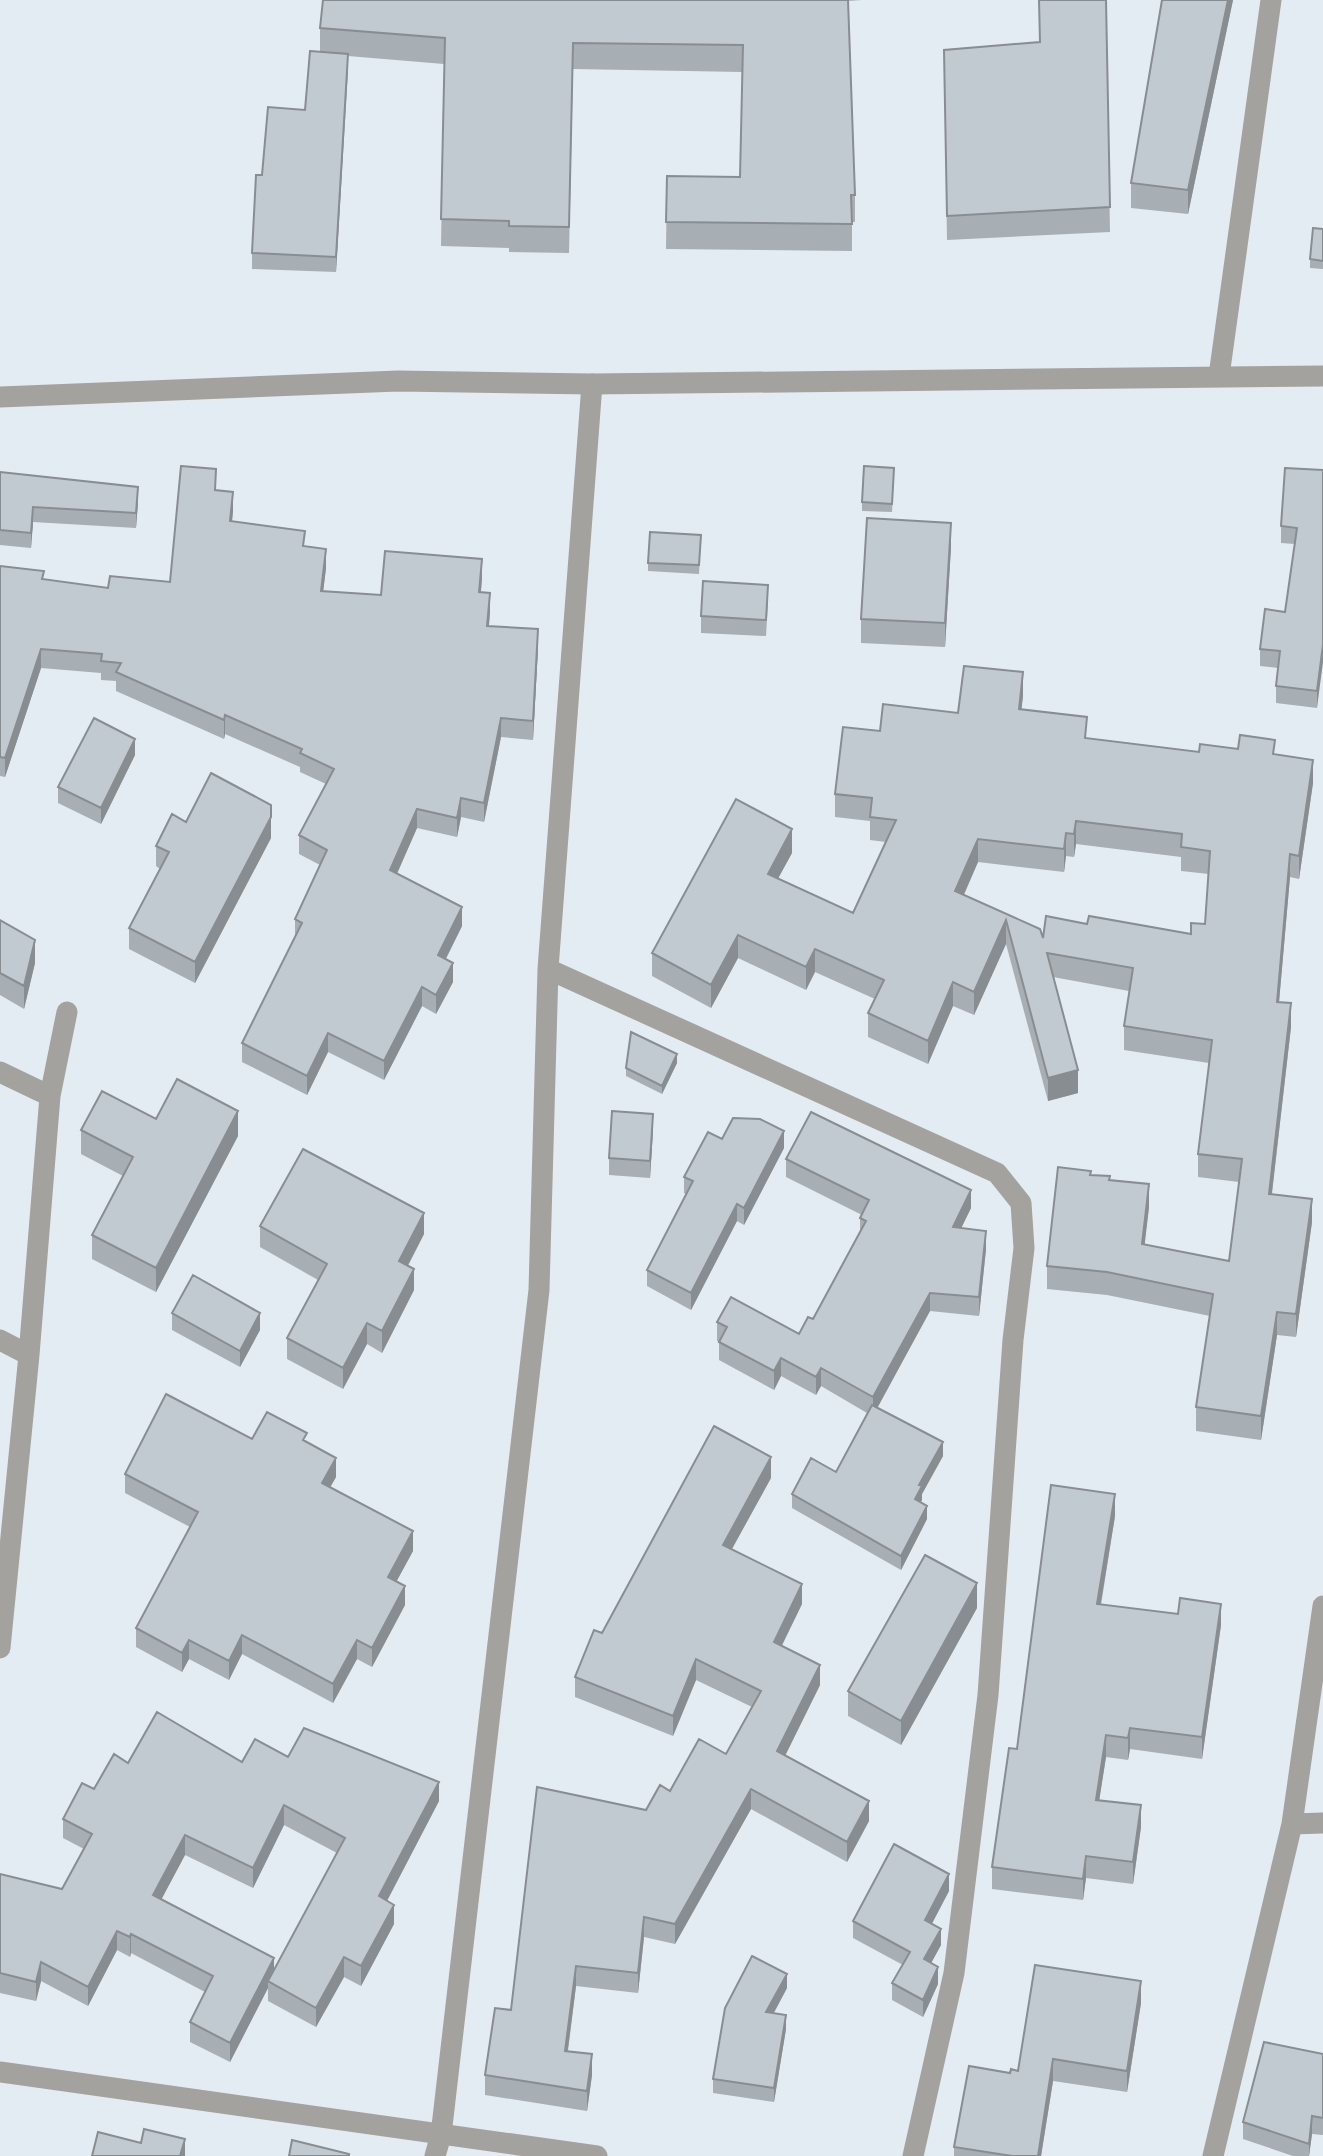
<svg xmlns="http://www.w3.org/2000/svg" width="1323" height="2156" viewBox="0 0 1323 2156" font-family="Signika,sans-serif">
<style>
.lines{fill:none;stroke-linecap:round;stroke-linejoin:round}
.minor{stroke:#a4a29e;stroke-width:21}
.tertiary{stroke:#a4a29e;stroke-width:21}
.wall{fill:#a7aeb4;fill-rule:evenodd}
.shaded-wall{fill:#888d92}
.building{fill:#c2cad1;stroke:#888d92;stroke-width:2;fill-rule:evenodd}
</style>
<rect width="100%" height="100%" fill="#e4ecf3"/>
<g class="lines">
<path class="minor" d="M1219,376l52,-376
M548,969l449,204 24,30 3,45 -11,92 -25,355 -34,278 -41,183
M0,1072l50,24
M0,1340l29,15
M0,1648l29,-293 21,-259 17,-84
M1292,1824l31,-1
M0,2072l597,84
M435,2156l6,-21 98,-845 9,-321 44,-585
M1213,2156l79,-332 31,-218"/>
<path class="tertiary" d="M0,397l398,-16 194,3 731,-8"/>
</g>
<path class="wall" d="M323,0h539l-14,1 7,194v27h-3v29l-186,-2 1,-73 73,1 2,-105 -169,-3 -4,184 -60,-1v-4l-68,-2 3,-182 -96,-8 -12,216 -84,-3v-16l10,-78 43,-65 15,-58v-24z
M1106,0l4,232 -163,8 -3,-190 95,-8z
M1162,0h71l-45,214 -57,-6v-25z
M1323,229v40l-13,-1v-9z
M1323,470l-6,238 -41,-5v-17l2,-18 -18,-2v-17l25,-37 10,-68 -14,-1v-17z
M0,472l138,30 -2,26 -103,-6 -2,26 -31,-3z
M894,476l-2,36 -30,-1v-9z
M216,490l17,21 -1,11 73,24 21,22 -3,23 58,4 101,-17 -1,14 9,20 -1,14 49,22 -5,92 -32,-3 -17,85 -23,-5 -4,20 -40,-9 -20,46 65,52 -16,33 7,23 -17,32 -14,-8 -38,74 -56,-28 -21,43 -65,-33v-19l53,-106v-18l25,-54 -21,-11v-19l27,-51 -26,-12v-5l-75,-33 -1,5 -108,-48v-10l-15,-1v-7l-60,-5 -36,109 -5,-1v-210l44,14 64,8 62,-6z
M701,535l-2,39 -51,-3v-8z
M951,547l-6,100 -84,-4v-24z
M768,602l-2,34 -65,-3v-17z
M1023,696l-2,13 66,29 112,14 76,3 38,28 -14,96 -9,-2 -11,125 12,25 -19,167 40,28 -16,115 -19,-2 -16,105 -65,-9v-24l14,-91 -103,-21 -60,-6v-23l44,-91 19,5 39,27 -5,38 85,16 10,-79 -41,-5v-23l11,-91 -85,-13v-24l5,-35 -76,-14 25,116 -30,8 -42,-157 -32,71 -21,-9 -25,58 -60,-27v-24l7,-14 -60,-27 -9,18 -68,-32 -27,50 -59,-32v-23l140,-100 -14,25 75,35 33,-71 -16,-2v-19l-35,-4v-23l45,-63 78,-18zM1076,844l105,13v14l28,3 -4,50 -14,10 -104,-10 -44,14 -79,-43 14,-33 86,10 2,-16 8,1z
M135,755l-34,69 -43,-21v-16z
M186,822l85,16 -76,145 -66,-34v-21l31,-59 -4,-3v-20z
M0,920l35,43 -11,46 -24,-14z
M677,1063l-15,31 -36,-18v-8z
M156,1119l82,17 -82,156 -64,-33v-24l31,-59 -42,-22v-24z
M653,1130l-3,48 -41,-3v-17z
M722,1139l62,9 -40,77 -7,-4 -46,89 -44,-24v-16l39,-76 -2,-1v-16z
M786,1159l185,49 -10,20 25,21 -7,67 -49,-5 -53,96 66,49 -21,38v6l-2,2 7,17 -26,51 -109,-62v-14l44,-22 31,-59 -46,-27 -5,9 -35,-19 -7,14 -55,-30v-18l-2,-1v-19l82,12 14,-15 47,-88v-13l2,-3 -76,-38z
M260,1226l164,8 -16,32 6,24 -32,63 -15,-9 -24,45 -56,-30v-21l31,-58 -58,-33z
M172,1313l88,17 -20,37 -68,-37z
M252,1439l55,3 29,35 -6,10 83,64 -17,31 9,23 -33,62 -15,-8 -24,44 -91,-49 -13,26 -40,-21 -7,13 -46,-25v-19l54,-101 -65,-34v-19z
M771,1478l-39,71 70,55 -21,41 39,40 -35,71 84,65 -22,41 -96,-53 -76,135 -31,-7 -6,56 -62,-7 -8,65 24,24 -5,36 -102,-16v-20l26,-65 135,-200 24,-19 56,-37 26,-47 -56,-27 -23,56 -98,-39v-20l27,-44z
M1115,1516l-14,89 120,20 -19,134 -72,-10 -2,11 -22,-3 -7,43 42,27 -8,57 -47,-6 -3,22 -91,-11v-22l25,-118z
M977,1608l-76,137 -53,-29v-25z
M288,1757l151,44 -52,100 7,23 -33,62 -17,-9 -28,50 -48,-26v-13l-38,74 -40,-20v-20l15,-30 -74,-39 -1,4 -13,-7 -29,56 -47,-25 -5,20 -36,-8v-119l62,15 22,-40 -21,-11v-19l31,-30 34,-26 114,-1zM284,1825l53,28 -63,117 -113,-70 24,-45 68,33z
M949,1891l-17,32 9,22 -10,18 7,21 -15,33 -31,-17v-17l11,-18 -50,-27v-17z
M787,1988l-13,25 12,16 -12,73 -61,-9v-14z
M1141,2003l-14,89 -74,-11 -12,75h-87v-9l56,-74 8,-2z
M1323,2054v81l-11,-1 -3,22h-16l-50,-17v-17z"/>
<path class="shaded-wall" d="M1228,0h5l-45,214v-24z
M348,54v16l-12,202v-15z
M138,487v15l-2,26v-15z
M233,492v19l-3,29v-19z
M33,507v15l-2,26v-15z
M951,523v24l-6,100v-24z
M326,549v19l-5,42v-19z
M482,559v19l-3,33v-19z
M490,593v19l-3,33v-19z
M538,629v19l-5,92v-19z
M1323,645v17l-6,46v-17z
M41,649v19l-36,109v-19z
M1023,672v24l-4,36v-23z
M225,715v19l-1,5v-19z
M501,718v19l-17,85v-19z
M135,739v16l-34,69v-16z
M1313,760v23l-14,96v-23z
M461,798v19l-4,20v-19z
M417,809v19l-27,61v-19z
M271,817v21l-76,145v-21z
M1076,821v23l-2,13v-23z
M792,829v24l-24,44v-23z
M1066,833v23l-2,16v-23z
M978,839v23l-23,52v-23z
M1290,854v23l-13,148v-23z
M462,907v19l-24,48v-19z
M1006,920v24l-32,71v-23z
M738,935v23l-27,50v-23z
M35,940v23l-11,46v-23z
M815,949v23l-9,18v-23z
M453,963v19l-17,32v-19z
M953,982v24l-25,58v-23z
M422,987v19l-38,74v-19z
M1291,1003v24l-22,190v-23z
M328,1033v19l-21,43v-19z
M677,1054v9l-15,31v-8z
M1078,1070v23l-30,8v-23z
M238,1111v25l-82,156v-24z
M653,1114v16l-3,48v-17z
M784,1131v17l-40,77v-17z
M1149,1184v23l-7,61v-24z
M971,1190v18l-18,37v-18z
M1312,1199v23l-16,115v-23z
M737,1204v17l-46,89v-17z
M424,1213v21l-25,48v-21z
M986,1231v18l-7,67v-19z
M414,1269v21l-32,63v-22z
M930,1293v18l-57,105v-19z
M1277,1312v23l-16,105v-24z
M260,1313v17l-20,37v-16z
M367,1323v21l-24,45v-21z
M781,1358v18l-7,14v-19z
M821,1368v18l-5,9v-18z
M943,1442v14l-21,38v6l-7,13v-14l4,-14z
M771,1457v21l-48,87v-20z
M336,1458v19l-14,25v-19z
M1115,1494v22l-18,110v-22z
M927,1506v13l-26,51v-14z
M413,1531v20l-25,46v-20z
M977,1583v25l-76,137v-24z
M802,1584v20l-28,58v-20z
M405,1586v19l-33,62v-19z
M1221,1604v21l-19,134v-22z
M242,1635v19l-13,26v-19z
M189,1640v19l-7,13v-19z
M357,1640v19l-24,44v-19z
M696,1659v21l-23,56v-20z
M820,1665v20l-43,87v-21z
M1130,1728v21l-2,11v-22z
M1106,1735v22l-10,64v-21z
M439,1782v19l-60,115v-20z
M751,1789v20l-76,135v-20z
M869,1801v20l-22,41v-20z
M284,1805v20l-31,63v-20z
M1141,1805v22l-8,57v-22z
M185,1835v20l-32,60v-20z
M1086,1856v22l-3,22v-21z
M949,1874v17l-24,46v-17z
M394,1905v19l-33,62v-20z
M644,1917v20l-6,56v-20z
M941,1929v16l-17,31v-17z
M117,1931v19l-29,56v-19z
M131,1934v19l-1,4v-20z
M344,1957v20l-28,50v-19z
M274,1958v19l-6,4v7l-38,74v-19z
M41,1962v19l-5,20v-19z
M576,1966v20l-11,85v-20z
M938,1967v17l-15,33v-17z
M787,1974v14l-21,39v-15z
M1141,1981v22l-14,89v-21z
M786,2015v14l-12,73v-14z
M592,2054v21l-5,36v-20z
M1053,2059v22l-12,75h-3z
M1312,2116v18l-3,22v-12z
M185,2139v17h-5z"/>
<path class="building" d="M323,0h525l7,195h-4l1,29 -186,-2 1,-46 73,1 3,-132 -170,-2 -4,184 -60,-1v-5l-68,-2 4,-181 -125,-10z
M1039,0h67l4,207 -163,9 -3,-166 96,-8z
M1162,0h66l-40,190 -57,-7z
M310,51l38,3 -12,203 -84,-4 4,-78h6l6,-68 37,3z
M1313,228l10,1v32l-13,-2z
M181,466l35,3 -1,21 18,2 -3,29 75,10 -2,15 23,3 -5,42 60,4 4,-44 97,8 -3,33 11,1 -3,33 51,3 -5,92 -32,-3 -17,85 -23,-5 -4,20 -40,-9 -27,61 72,37 -24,48 15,8 -17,32 -14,-8 -38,74 -56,-28 -21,43 -65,-33 60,-120 -7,-4 32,-69 -28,-15 35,-66 -34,-16 2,-4 -77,-34 -1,5 -108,-48 5,-9 -20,-2 1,-7 -61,-5 -36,109 -5,-1v-191l44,5 -2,8 66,9 2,-12 60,6z
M864,466l30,2 -2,36 -30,-2z
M1285,468l38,2v175l-6,46 -41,-5 4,-35 -20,-2 5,-40 20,3 12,-84 -16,-2z
M0,472l138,15 -2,26 -103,-6 -2,26 -31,-3z
M867,518l84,5 -6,100 -84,-4z
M650,532l51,3 -2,30 -51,-2z
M703,581l65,4 -2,35 -65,-4z
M964,666l59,6 -4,37 68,8 -2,21 114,14 1,-8 38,5 2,-14 35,5 -2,14 40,6 -14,96 -9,-2 -13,148 14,1 -22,191 43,5 -16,115 -19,-2 -16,104 -65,-9 17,-113 -106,-22 -60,-6 11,-99 33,4 -1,4 20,1 -1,4 40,4 -7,60 87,17 13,-102 -44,-5 14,-114 -88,-14 9,-58 -86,-15 31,117 -30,8 -42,-158 -32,72 -21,-10 -25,59 -60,-28 16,-33 -69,-31 -9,18 -68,-32 -27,50 -59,-32 84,-154 56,30 -24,45 85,39 43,-93 -26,-3 2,-19 -37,-4 8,-67 37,4 3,-27 75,9zM1076,821l106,13 -1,13 29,4 -5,73 -14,-1v11l-102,-18 -2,8 -41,-8 -3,22 -3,-9 -85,-38 23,-52 86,10 2,-16 8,1z
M94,718l41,21 -34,69 -43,-21z
M211,773l60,32v12l-76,145 -66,-34 40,-76 -13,-6 16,-32 14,8z
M0,920l35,20 -11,46 -24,-13z
M631,1032l46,22 -15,32 -36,-18z
M177,1079l61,32 -82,157 -64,-33 41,-78 -52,-27 21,-39 54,28z
M612,1111l41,3 -3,47 -41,-3z
M811,1112l160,78 -18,37 33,4 -7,66 -49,-4 -57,104 -52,-29 -5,9 -35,-19 -7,13 -55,-29 8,-15 -10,-5 14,-25 68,37 9,-17 5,2 53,-98 -6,-3 9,-18 -83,-41z
M733,1118l27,1 24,12 -40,77 -7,-4 -46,89 -44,-23 46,-89 -9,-4 24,-45 14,7z
M303,1149l121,64 -25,48 15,8 -32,62 -15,-8 -24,45 -56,-30 40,-74 -67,-38z
M193,1275l67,38 -20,38 -68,-38z
M166,1394l86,45 15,-27 40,21 -4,7 33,18 -14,25 91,48 -25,46 17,9 -33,62 -15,-8 -24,44 -91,-49 -13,26 -40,-21 -7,13 -46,-25 62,-116 -73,-38z
M872,1405l71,37 -24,43 3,1 -7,13 12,7 -26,50 -109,-62 19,-36 25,14z
M714,1426l57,31 -48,88 79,39 -28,58 46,23 -43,86 92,50 -22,41 -96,-53 -76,135 -31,-7 -6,56 -62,-7 -11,85 27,3 -5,37 -102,-16 10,-67 16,2 26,-223 109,23 14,-25 10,6 29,-52 27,15 35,-63 -65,-32 -23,57 -98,-39 19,-47 8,3z
M1051,1485l64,9 -18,110 81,10 2,-16 41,6 -19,133 -72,-9 -2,10 -22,-3 -10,65 45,5 -8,57 -47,-6 -3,23 -91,-12 17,-119 8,1z
M925,1555l52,28 -76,138 -53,-30z
M157,1712l85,50 13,-23 33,18 16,-29 135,54 -60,114 15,9 -33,61 -17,-9 -28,51 -48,-27 77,-143 -61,-33 -31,63 -68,-33 -32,60 121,63 -44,85 -40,-21 23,-46 -82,-42 -1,3 -13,-6 -29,56 -47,-25 -5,20 -36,-9v-99l62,15 30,-55 -29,-15 19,-36 12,6 20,-35 14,9z
M894,1844l55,30 -24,46 16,9 -17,30 14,8 -15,33 -31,-17 18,-31 -57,-31z
M752,1956l35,18 -21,38 20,3 -12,73 -61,-9 12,-71z
M1035,1965l106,16 -14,90 -74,-12 -15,97h-26l-58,-9 15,-81 41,7 1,-4 7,2z
M1264,2042l59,12v64l-11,-2 -3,28 -66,-22z
M144,2129l41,10 -5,17h-88l6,-24 43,11z
M292,2140l57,14v2h-60z"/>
</svg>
